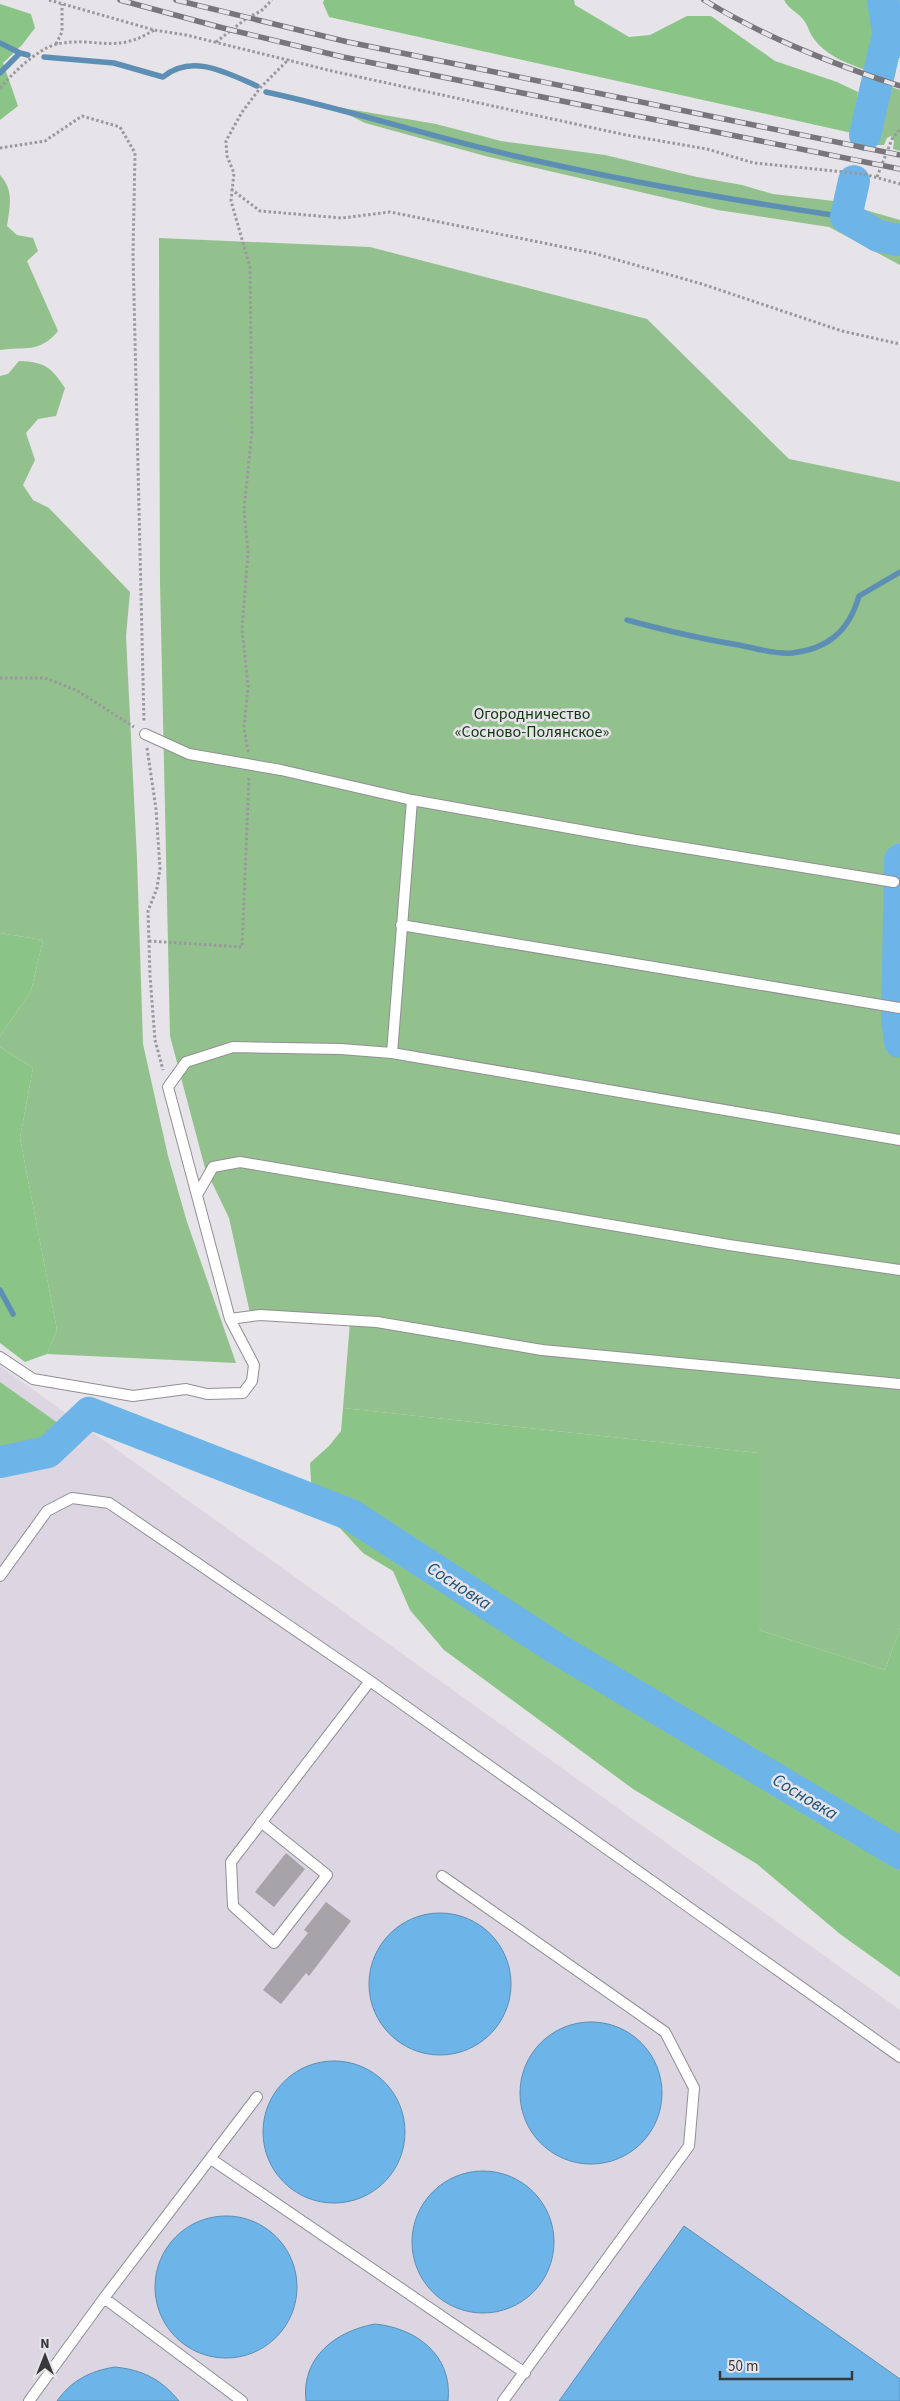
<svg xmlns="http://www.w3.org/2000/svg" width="900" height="2401" viewBox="0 0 900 2401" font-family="'Source Sans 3',sans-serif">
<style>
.built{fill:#dcd5e2}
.green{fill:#92c18e}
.forest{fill:#8bc487}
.water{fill:#6db5e9;stroke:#5d8fb4}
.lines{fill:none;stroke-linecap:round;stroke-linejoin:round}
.stream{stroke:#5d8fb4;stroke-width:5.5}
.river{stroke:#6db5e9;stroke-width:32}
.building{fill:#a6a3a9}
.lane-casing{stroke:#918f94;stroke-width:12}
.path{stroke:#9a989d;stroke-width:3;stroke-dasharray:2.5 2.5;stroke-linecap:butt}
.lane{stroke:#fff;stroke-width:10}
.rail-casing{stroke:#78767a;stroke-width:5.5}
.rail{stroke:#e6e3e9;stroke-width:4;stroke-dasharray:11;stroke-linecap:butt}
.labels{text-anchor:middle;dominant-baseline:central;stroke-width:5;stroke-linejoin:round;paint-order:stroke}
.park-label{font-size:16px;fill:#10370f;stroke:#e6e3e9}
.water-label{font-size:18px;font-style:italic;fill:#1c5174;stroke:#e6e3e9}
</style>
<rect width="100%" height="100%" fill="#e6e3e9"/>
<path class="built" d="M0,1366l900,644v391h-900z"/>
<path class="green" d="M881,83l19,7v61l-7,-2 1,-8 -3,-5 -4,2 -3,7h-16z
M331,106l105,18 65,17 104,14 92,22 45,8 31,9 61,7 66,19v45l-71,-38 -111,-17 -229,-53 -124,-34z
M0,175c14,15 10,31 7,51l10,9 16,3 5,13 -11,10 31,70c-19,23 -33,15 -58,19z
M159,238l211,9 277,72 142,140 111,23v1146l-15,42 -126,-40v-177l-416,-45 7,-86 -100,-9 -21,-95 -24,-50 -35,-132 -10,-454z
M19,361c26,1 32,6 46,27l-9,28 -18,3 -12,14 9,27 -12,25 10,15 16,8 81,84 -4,44 11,223 6,185 25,112 19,66 49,141 -189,-9 10,-24 -37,-192 13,-70 -33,-21v-11l31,-45 12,-51 -43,-7v-557l8,-2z"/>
<path class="forest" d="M324,0h250l1,5 54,32 21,-2 37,-19h24l64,45 62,21 21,10 -6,41 -523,-116 -6,-14z
M784,0h95l5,35 -10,38c-22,-8 -49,-16 -62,-37 -3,-4 -4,-10 -7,-14 -5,-9 -16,-12 -21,-22z
M891,0h9v58l-11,2 8,-33z
M0,4l31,10 4,14 -13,17 -19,18 15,43 -18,14z
M0,933l43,7 -12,51 -31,45z
M0,1047l33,21 -13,70 37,192 -10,24 -22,8 -25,-19z
M0,1382l72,51 -72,16z
M343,1408l416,45v177l126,40 15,-42v349l-60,-43 -83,-70 -124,-75 -189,-139 -34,-40 -17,-39 -30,-18 -51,-55 -2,-35 19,-17 12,-15z"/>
<path class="water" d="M369 1984a71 71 0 1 1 142 0a71 71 0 1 1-142 0Z
M520 2093a71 71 0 1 1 142 0a71 71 0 1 1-142 0Z
M263 2132a71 71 0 1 1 142 0a71 71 0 1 1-142 0Z
M412 2242a71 71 0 1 1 142 0a71 71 0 1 1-142 0Z
M155 2287a71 71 0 1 1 142 0a71 71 0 1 1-142 0Z
M684,2226l216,153v22h-341z
M375,2324c41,4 78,31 73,77h-142c-5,-44 30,-70 69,-77z
M115,2367c28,3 46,12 64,34h-122c15,-21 33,-30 58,-34z"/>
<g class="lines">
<path class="stream" d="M888,34l12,4
M0,43l20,10
M44,57l70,6 49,14c29,-24 64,-4 94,9
M0,73l20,-20 8,2
M266,92c84,18 165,45 249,64 109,25 221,45 331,61
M627,620c37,10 74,19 112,25 16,3 37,10 53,8 36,-4 57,-22 67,-57l41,-24
M0,1290l13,24"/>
<path class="river" d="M865,135l23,-101 -5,-34
M854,181l-8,36 32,19 22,4
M900,860l-3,159 3,23
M0,1462l48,-10 41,-39 262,102 203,132 346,206"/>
</g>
<path class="building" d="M286,1853l19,16 -31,38 -19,-15z
M326,1902l25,19 -42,55 -3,-3 -25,31 -18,-14 45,-57 -4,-3z"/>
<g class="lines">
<g class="lane-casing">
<path id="lane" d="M145,734l44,20 92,16 131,30 224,40 258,42
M401,925l499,83
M392,1053l20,-253
M197,1195l16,-28 27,-5 489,83 171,25
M230,1319l30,-4 117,7 165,28 358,34
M0,1357l33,22 100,17 53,-7 21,5 36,-1 9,-12 2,-16 -24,-46 -62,-232 18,-25 47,-15 108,2 51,4 508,87
M0,1576l47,-65 25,-13 37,5 261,178 530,376
M261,1822l66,53 -53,68 -41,-37 -2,-44 139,-181
M442,1876l223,156 29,56 -5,58 -186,255
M211,2159l314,214
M104,2298l138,103
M29,2401l75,-103 153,-201"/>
</g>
<path class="path" d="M49,0l105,30 32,5 146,36 294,64 81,14 47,14 110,11 36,10
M216,42l31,-24 14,-7 11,-11
M56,44l6,-12v-28
M0,88c13,-15 37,-39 57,-44 39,-8 58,11 97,-14
M0,148l45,-7 37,-25 38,11 15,26 -2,101 11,468
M877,177l15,-38 8,-10
M231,189l29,22 82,7 48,-6 203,41 109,31 140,47 58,13
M0,678h45l31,12 58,37
M147,748l9,61 4,60 -3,19 -9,23 2,65 5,64 8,30
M248,752l-4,-24 4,-42 -6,-57 6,-76 -4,-43 8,-79 -2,-164 -19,-66 3,-28 -7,-17 -1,-15 16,-29 19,-25 28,-28
M149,941l93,6 7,-169"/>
<use href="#lane" class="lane"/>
<g class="rail-casing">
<path id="rail" d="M120,0l103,28 120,29 557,112
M176,0l172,42 552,113
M704,0c60,37 128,64 196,86"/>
</g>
<use href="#rail" class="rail"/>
</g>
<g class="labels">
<g class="park-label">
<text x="532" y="714">Огородничество<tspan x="532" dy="18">«Сосново-Полянское»</tspan></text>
</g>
<g class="water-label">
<text transform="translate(459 1586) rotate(33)">Сосновка</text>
<text transform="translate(805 1797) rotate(31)">Сосновка</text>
</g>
</g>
<g transform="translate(45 2356)" stroke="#e6e3e9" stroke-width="4" paint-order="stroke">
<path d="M0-4L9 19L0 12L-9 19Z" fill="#383739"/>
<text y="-8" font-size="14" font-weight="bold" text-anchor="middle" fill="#383739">N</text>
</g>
<path d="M720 2371v8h132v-8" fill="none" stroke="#383739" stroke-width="2.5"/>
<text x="728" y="2371" font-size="15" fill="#383739" stroke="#e6e3e9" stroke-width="4" paint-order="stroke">50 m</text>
</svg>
